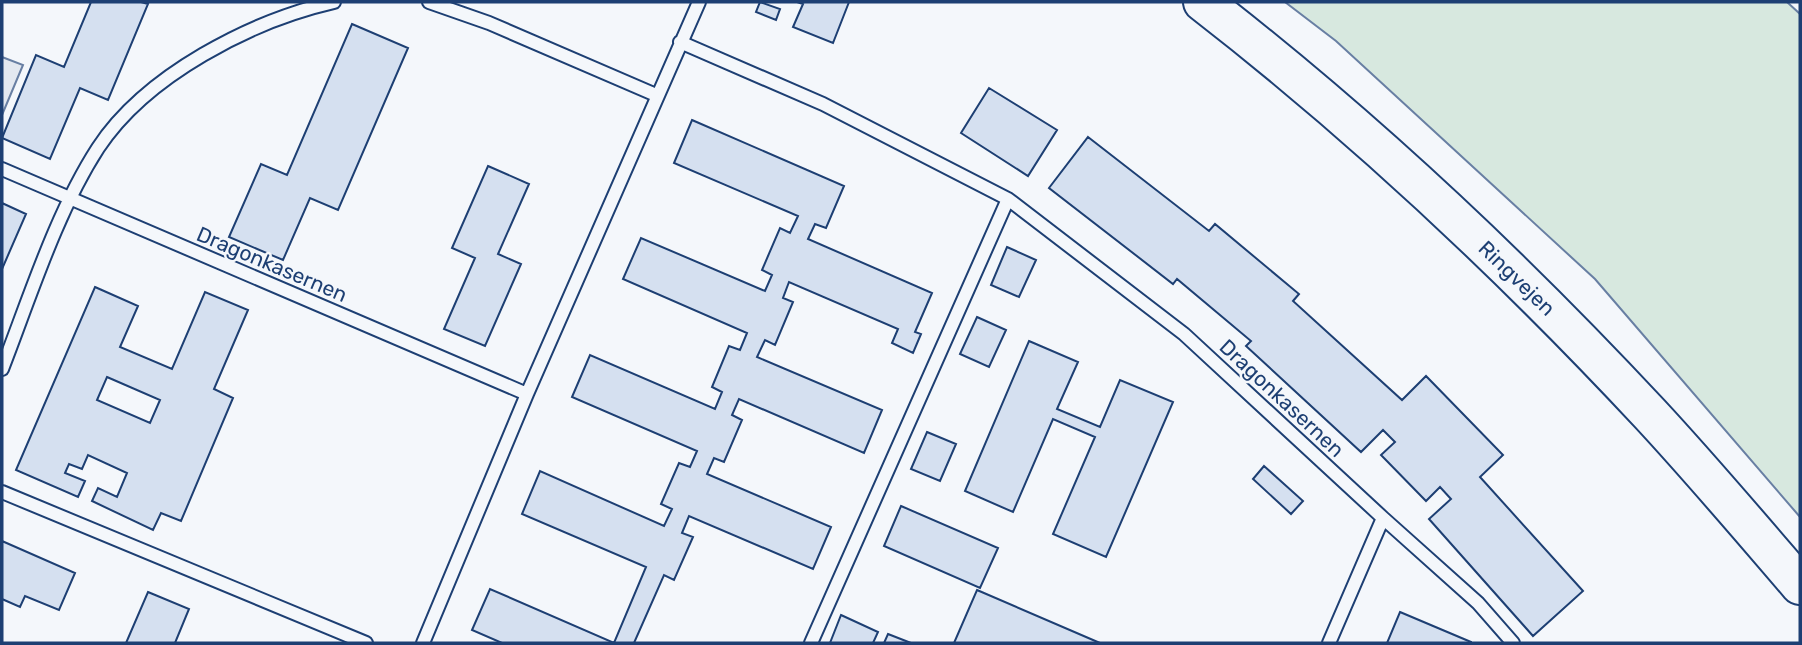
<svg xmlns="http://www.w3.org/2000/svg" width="1802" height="645" viewBox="0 0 1802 645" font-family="Rubik,sans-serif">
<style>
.green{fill:#d7e8df;stroke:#687fa3;stroke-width:2}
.parking{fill:#e3e8f0;stroke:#687fa3;stroke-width:2}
.building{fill:#d5e0f0;stroke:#1d3f73;stroke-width:2;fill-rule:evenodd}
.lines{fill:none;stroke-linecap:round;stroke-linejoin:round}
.lane-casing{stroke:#1d3f73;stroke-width:16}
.primary-casing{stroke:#1d3f73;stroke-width:42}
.lane{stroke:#f4f7fb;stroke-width:12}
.primary{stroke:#f4f7fb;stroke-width:38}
.labels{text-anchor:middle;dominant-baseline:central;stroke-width:5;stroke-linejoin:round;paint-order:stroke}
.street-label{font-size:21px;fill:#1d3f73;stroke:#f4f7fb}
</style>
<rect width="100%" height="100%" fill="#f4f7fb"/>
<path class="green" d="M1285,2h502l13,12v503l-205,-238 -259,-238z"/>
<path class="parking" d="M2,57l21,8 -21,50z"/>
<path class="building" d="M91,2h50l7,2 -40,96 -28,-12 -30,71 -48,-21 34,-83 28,12z
M760,2l20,7 -4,11 -20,-8z
M797,2h52l-16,41 -40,-16 10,-23z
M352,24l56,24 -70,162 -28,-12 -27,62 -54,-23 32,-73 26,11z
M989,88l68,42 -29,46 -67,-43z
M692,120l152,66 -18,42 -11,-4 -7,15 124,54 -17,39 6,2 -8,19 -21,-10 6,-14 -109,-47 -6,16 10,4 -18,43 -10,-5 -8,17 125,53 -18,43 -125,-54 -7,16 10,5 -18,42 -10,-4 -7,16 124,53 -18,42 -124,-53 -7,17 11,4 -19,43 -10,-5 -30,68h-132l-30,-13 18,-41 124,54 32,-76 -124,-53 18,-43 124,55 8,-17 -11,-5 18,-41 11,4 7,-16 -125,-54 18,-42 125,54 7,-17 -10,-5 17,-41 11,4 7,-17 -124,-54 18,-41 124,53 7,-16 -10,-5 18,-42 10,5 8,-17 -124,-53z
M1088,137l121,94 6,-7 84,70 -6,7 109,99 24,-24 77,79 -23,22 103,114 -50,45 -104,-117 22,-20 -11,-12 -14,14 -45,-46 14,-13 -12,-12 -22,22 -115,-106 5,-5 -74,-62 -4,5 -124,-96z
M488,166l41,18 -31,70 23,10 -36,82 -41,-17 31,-71 -23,-10z
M2,203l24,11 -24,55z
M1007,247l29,13 -17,37 -28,-12z
M95,287l43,19 -18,41 52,22 33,-77 43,18 -34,79 19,9 -52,123 -20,-8 -8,17 -61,-29 6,-13 19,9 10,-24 -39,-18 -6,14 -13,-5 -4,9 20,8 -7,16 -62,-27zM107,377l53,23 -10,23 -53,-23z
M977,317l29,13 -17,37 -29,-13z
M1029,341l49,21 -21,47 43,18 20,-47 53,22 -67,155 -53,-23 42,-97 -42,-18 -40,93 -48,-21z
M927,432l29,12 -16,37 -29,-12z
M1264,466l39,35 -12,13 -38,-35z
M901,506l97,42 -18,40 -96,-42z
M2,541l73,32 -16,37 -34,-14 -5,11 -18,-8z
M977,590l123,53h-146z
M148,592l41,17 -14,34h-49z
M1400,612l71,30v1h-84z
M841,615l37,17 -5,11h-43z
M888,634l23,9h-27z"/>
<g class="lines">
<g class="lane-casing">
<path id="lane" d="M429,2l60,21 167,72
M680,42l143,62 185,95 176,135 199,184 95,85 35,40
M2,169l525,225
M2,369c28,-72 54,-156 96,-221 48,-73 153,-127 236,-146
M2,492l364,151
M423,643l104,-249 172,-392
M811,643l197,-444
M1329,643l54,-125"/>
</g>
<g class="primary-casing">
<path id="primary" d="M1203,2c160,124 309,264 447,412 52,56 101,114 150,171"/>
</g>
<use href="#lane" class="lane"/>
<use href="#primary" class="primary"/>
</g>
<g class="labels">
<g class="street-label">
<text transform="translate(272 264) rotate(23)">Dragonkasernen</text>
<text transform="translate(1517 278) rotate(44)">Ringvejen</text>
<text transform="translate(1282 398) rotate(43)">Dragonkasernen</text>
</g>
</g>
<rect width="1802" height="645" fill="none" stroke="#1d3f73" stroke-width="7"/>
</svg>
